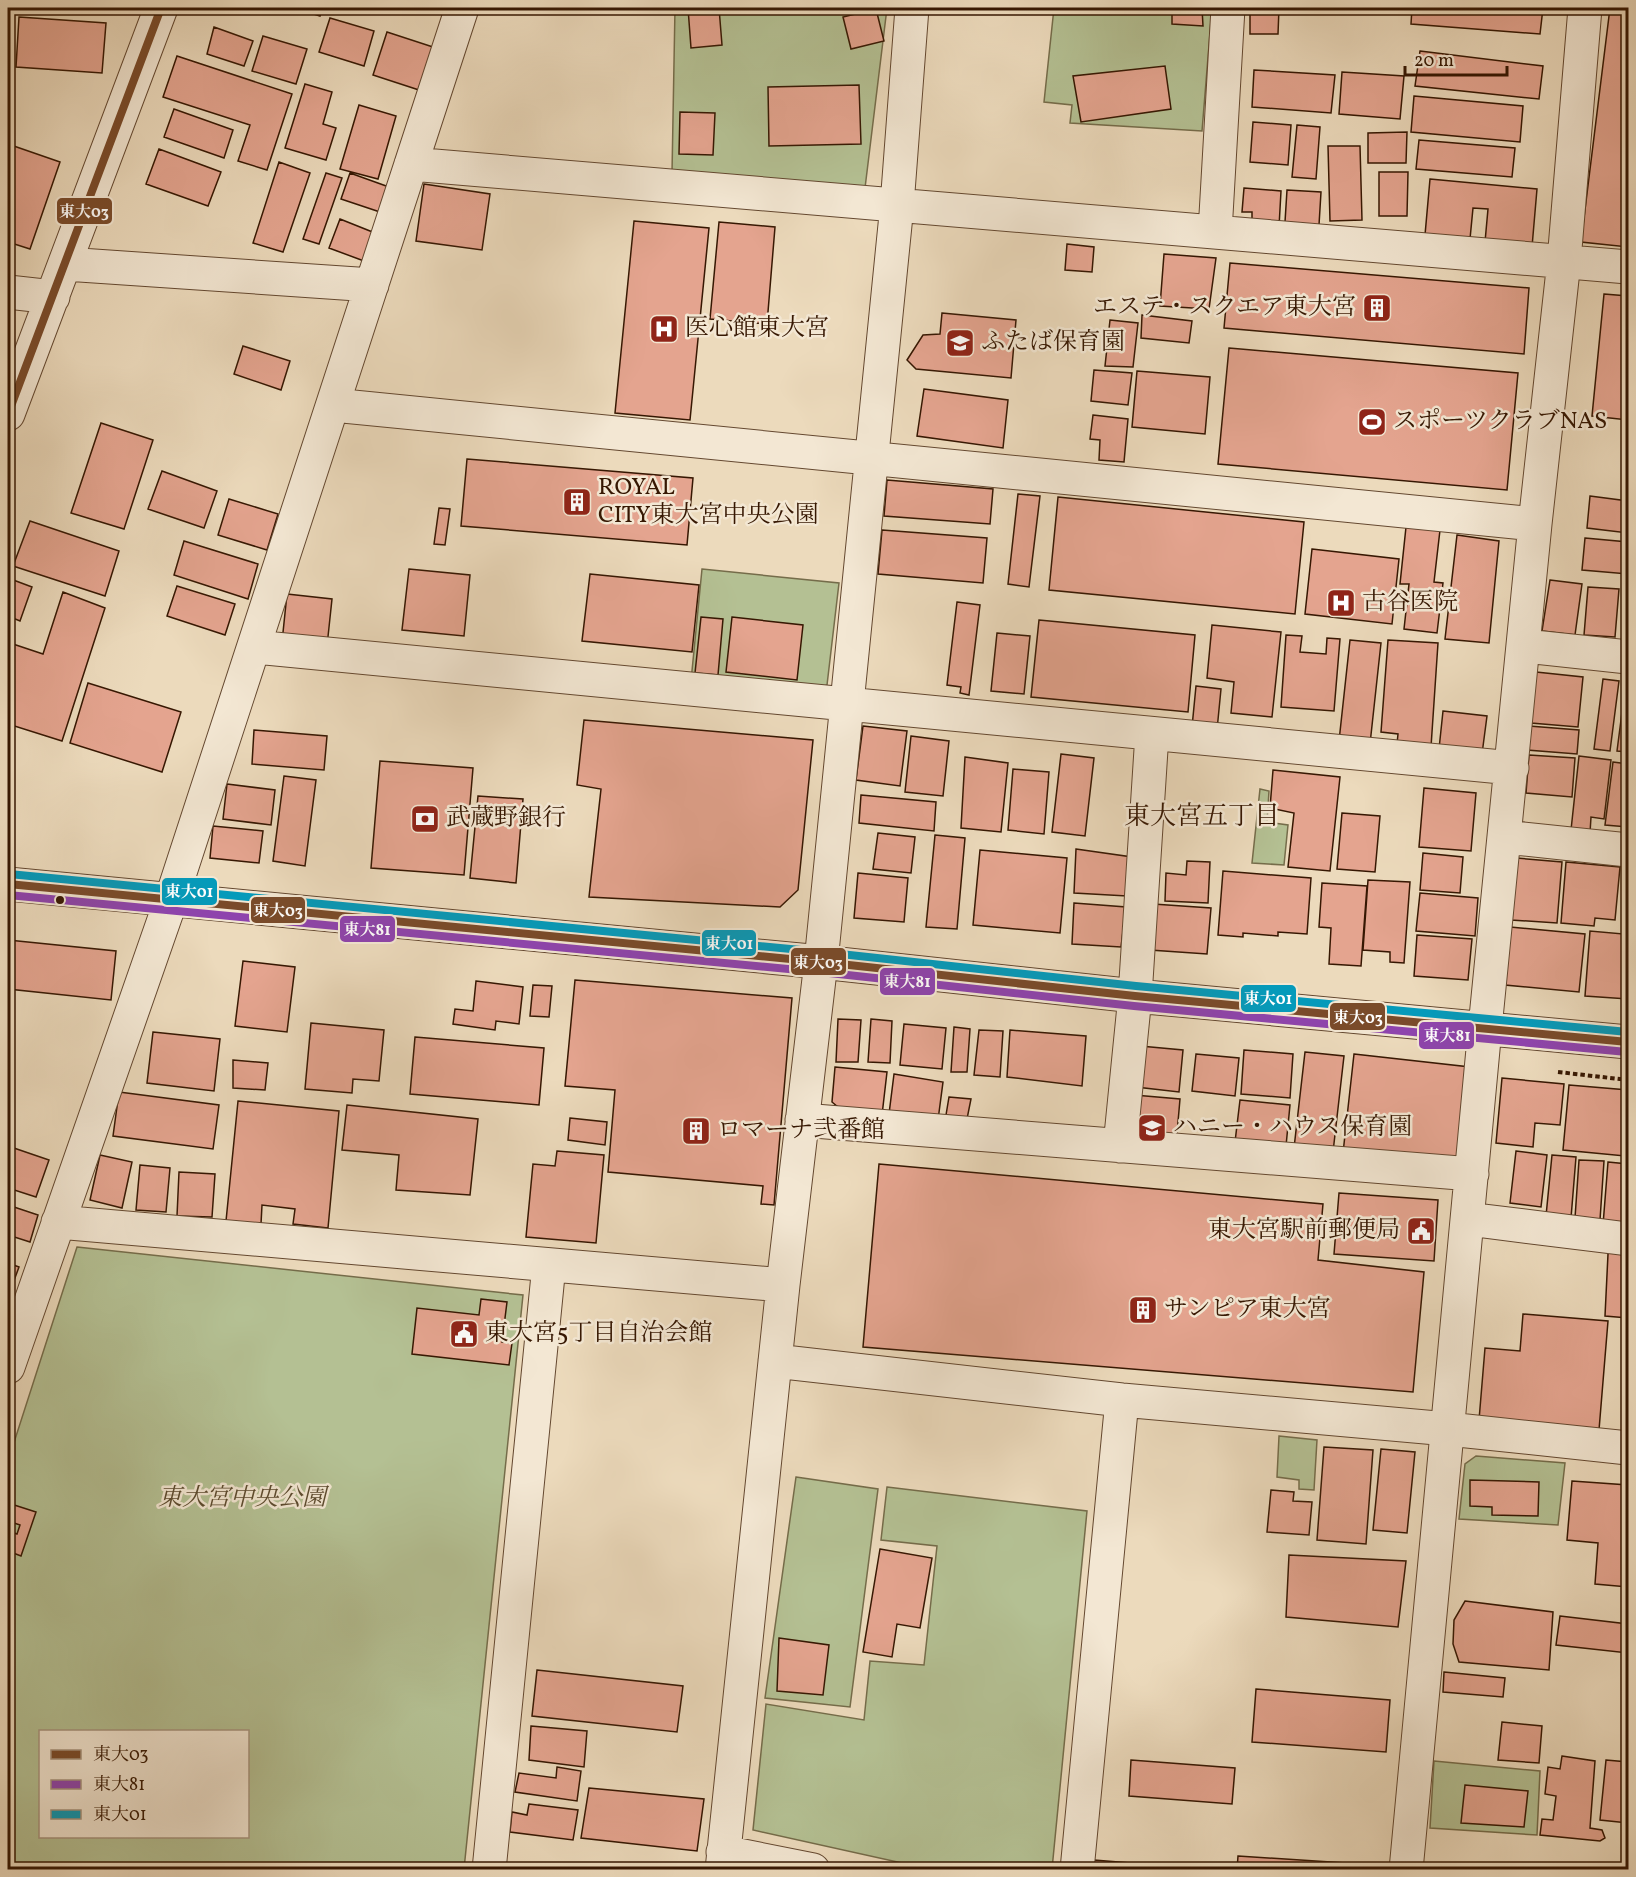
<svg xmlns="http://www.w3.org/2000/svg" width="1636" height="1877" viewBox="0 0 1636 1877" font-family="Vollkorn,'Noto Serif JP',serif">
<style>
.green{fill:#b4c093;stroke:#756c4a;stroke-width:1.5;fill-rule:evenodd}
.building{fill:#e4a48f;stroke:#361702;stroke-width:1.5}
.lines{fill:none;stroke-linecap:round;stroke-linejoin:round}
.minor-casing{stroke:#644830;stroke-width:35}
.path{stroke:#361702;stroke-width:4;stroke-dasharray:4.5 3;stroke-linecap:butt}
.minor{stroke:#f3e7d3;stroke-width:33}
.bus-1-casing{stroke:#f3e7d3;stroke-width:12}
.bus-2-casing{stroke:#f3e7d3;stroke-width:12}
.bus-3-casing{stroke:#f3e7d3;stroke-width:12}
.bus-1{stroke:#7a4b2a;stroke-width:8}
.bus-2{stroke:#8e44ad;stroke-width:8}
.bus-3{stroke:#059aba;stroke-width:8}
.bus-dot{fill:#361702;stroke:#f3e7d3;stroke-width:2}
.labels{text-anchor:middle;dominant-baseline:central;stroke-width:5;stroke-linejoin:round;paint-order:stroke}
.poi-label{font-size:24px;fill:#361702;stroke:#f3e7d3;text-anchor:start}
.park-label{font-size:24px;font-style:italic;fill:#5c4a2e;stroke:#f3e7d3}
.neighbourhood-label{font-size:26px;fill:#361702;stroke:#f3e7d3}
.line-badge{stroke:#f3e7d3;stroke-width:2}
.badge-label{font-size:16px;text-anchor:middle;font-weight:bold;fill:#fff}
</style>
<rect width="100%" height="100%" fill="#ecdabc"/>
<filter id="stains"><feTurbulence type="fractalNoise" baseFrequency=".00333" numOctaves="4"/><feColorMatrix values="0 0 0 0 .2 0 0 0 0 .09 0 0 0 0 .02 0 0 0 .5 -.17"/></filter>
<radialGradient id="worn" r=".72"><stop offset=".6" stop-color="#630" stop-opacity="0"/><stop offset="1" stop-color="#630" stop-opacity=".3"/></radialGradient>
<path class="green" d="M675,8h212l-22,180 -193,-15z
M1054,8h158l-10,123 -132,-8 2,-18 -28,-3z
M702,569l137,14 -12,102 -10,4 -126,-8z
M1260,789l9,2 -2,31 21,3 -4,40 -32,-2z
M77,1247l446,48 -59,574 -456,1v-409zM40,1732h208v104h-208z
M1279,1436l38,4 -3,50 -15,-1v-9l-22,-3z
M1476,1456l89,7 -7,62 -99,-6 6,-55z
M796,1477l82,12 -28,218 -85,-9z
M887,1487l200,24 -35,358h-123l-176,-39 13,-126 98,16 6,-59 54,4 13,-119 -56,-6z
M1434,1761l106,10 -3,64 -107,-7z"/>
<path class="building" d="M295,8h28l-3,8z
M424,8h23l-3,6z
M688,8h31l3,37 -31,3z
M1172,8h30l1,18 -31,-2z
M1250,8h29l-1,26h-28z
M1412,8h131l-3,26 -129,-10z
M1610,8h18v239l-47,-5z
M876,9l8,32 -33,8 -8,-32z
M19,17l87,6 -4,50 -86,-6z
M330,18l44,13 -10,35 -45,-14z
M8,19h5l-2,43h-3z
M214,27l39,14 -9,25 -37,-12z
M387,32l46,15 -14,43 -46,-15z
M263,36l44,13 -11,35 -44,-13z
M1420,51l123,15 -4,33 -124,-13z
M177,56l115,38 -25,76 -29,-9 12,-36 -87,-28z
M1165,66l6,43 -90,13 -8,-46z
M1254,70l81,5 -4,38 -79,-6z
M1342,72l62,4 -4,43 -61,-5z
M305,84l27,8 -9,32 13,4 -10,32 -41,-12z
M859,85l2,59 -92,2 -1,-59z
M1414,96l109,10 -3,36 -109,-10z
M359,105l37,11 -18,63 -38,-10z
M174,109l59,21 -9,28 -60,-21z
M680,112l35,1 -2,42 -34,-1z
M1253,122l38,3 -3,40 -38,-3z
M1297,125l23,2 -4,52 -24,-2z
M1407,132l-1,31h-38v-30z
M1419,140l96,8 -3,29 -96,-8z
M8,144l52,18 -30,87 -22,-7z
M1328,146h32l2,74 -32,1z
M159,149l62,23 -13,34 -62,-22z
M279,162l31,11 -27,79 -30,-9z
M1379,172h29l-1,44h-28z
M326,173l16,5 -23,66 -16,-5z
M350,173l39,14 -9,25 -39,-13z
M1430,179l107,10 -5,58 -47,-5 3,-33 -15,-1 -3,31 -45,-4z
M424,184l66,10 -8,56 -66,-9z
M1244,188l37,3 -2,36 -27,-2v-13h-10z
M1287,190l34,2 -2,33 -34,-3z
M340,219l35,14 -11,28 -35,-13z
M634,221l75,7 -19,192 -75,-7z
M719,222l56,5 -8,97 -57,-5z
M1067,244l27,3 -2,25 -27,-2z
M1164,254l52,4 -7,51 -49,-3z
M1230,263l299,25 -5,66 -300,-26z
M1604,294l24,2v124l-36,-4z
M942,313l74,7 -5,58 -95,-9 -9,-9 16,-25 17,-1z
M1142,315l50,6 -3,22 -48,-5z
M1110,320l28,3 -5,44 -28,-1z
M243,346l47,15 -9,29 -47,-16z
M1229,348l289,25 -11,117 -289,-26z
M1094,370l38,3 -4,32 -37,-4z
M1137,371l73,6 -5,57 -73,-7z
M924,389l84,11 -5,48 -86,-12z
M1093,415l35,4 -4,43 -25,-2 1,-20 -10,-1z
M101,423l52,17 -29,89 -53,-16z
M467,459l226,19 -6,67 -226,-19z
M162,471l55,20 -13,37 -56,-19z
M887,480l106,9 -3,35 -106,-8z
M1018,494l22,2 -11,91 -21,-3z
M1590,496l38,5v32l-41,-5z
M1058,497l246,25 -9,92 -246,-24z
M229,499l49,15 -11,36 -49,-15z
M439,508l11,1 -5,36 -11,-1z
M30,521l89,30 -14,45 -92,-30z
M1406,527l34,3 -6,52 9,1 -6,50 -33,-4 5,-45h-9z
M882,530l105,8 -4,45 -105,-9z
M1457,535l42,6 -10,102 -44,-4z
M1585,538l43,4v32l-46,-4z
M184,541l74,23 -10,35 -74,-24z
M1312,549l87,10 -7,65 -87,-10z
M409,569l61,6 -6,61 -62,-6z
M590,574l109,11 -7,67 -110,-11z
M8,578l24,9 -12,34 -12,-5z
M1550,580l32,4 -7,51 -33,-4z
M177,586l58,18 -10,31 -58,-19z
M1588,587l31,2 -4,48 -31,-2z
M63,592l42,16 -43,133 -54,-17v-74l2,-7 33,11z
M1628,592v41l-5,-1z
M287,594l45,5 -5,47 -45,-4z
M957,602l23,3 -11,90 -9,-2 1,-6 -14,-2z
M701,617l22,2 -5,56 -23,-2z
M732,617l71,8 -6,55 -71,-8z
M1039,620l156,15 -7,77 -157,-15z
M1212,625l69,7 -9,85 -41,-4 3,-31 -27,-4z
M997,633l33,3 -6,58 -33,-3z
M1286,635l16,1 -2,16 26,2 1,-16 13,1 -6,72 -53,-4z
M1350,640l31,3 -11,101 -31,-3z
M1388,640l50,3 -7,104 -34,-3 1,-10 -17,-2z
M1536,672l47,5 -5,50 -47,-4z
M1603,679l16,2 -9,70 -16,-2z
M1626,681l2,1v70l-11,-1z
M88,683l93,29 -19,60 -92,-29z
M1196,686l25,3 -4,41 -25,-3z
M1443,711l44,5 -5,38 -43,-5z
M584,720l229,20 -15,150 -18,17 -191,-10 12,-108 -24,-4z
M863,726l44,5 -7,55 -44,-6z
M1529,726l50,4 -2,24 -50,-4z
M254,730l73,6 -3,34 -72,-6z
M911,736l38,5 -6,55 -38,-4z
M1061,754l33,4 -9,78 -33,-4z
M1529,755l46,3 -3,39 -46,-4z
M1579,756l32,4 -7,59 -13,-2 -1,16 -19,-3z
M965,757l43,6 -7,69 -40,-4z
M380,761l93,7 -9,107 -93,-7z
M1613,762l15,2v63l-23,-2z
M1013,769l36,3 -5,62 -36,-4z
M1273,770l67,7 -10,94 -42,-4 6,-54 -24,-5z
M284,776l32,4 -11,86 -32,-5z
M227,784l48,6 -4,35 -48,-6z
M1424,788l52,5 -5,58 -52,-4z
M861,795l75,7 -2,29 -75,-8z
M478,796l45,3 -7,84 -46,-5z
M1342,813l38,3 -5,56 -38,-3z
M213,826l50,5 -4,32 -49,-5z
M878,833l37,4 -4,36 -38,-4z
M935,835l30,3 -8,91 -31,-2z
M1076,849l56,8 -5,39 -53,-3z
M980,850l87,8 -7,75 -87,-8z
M1423,853l40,4 -3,36 -40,-3z
M1516,858l46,4 -5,61 -46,-3z
M1187,861l23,1 -2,41 -43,-2 1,-28 20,2z
M1566,862l54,5 -5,53 -20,-2 -1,8 -33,-3z
M1628,868v131l-43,-3 5,-65 33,3z
M1223,871l88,7 -4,56 -29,-2v4l-35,-3v4l-25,-2z
M858,873l50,5 -4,44 -50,-4z
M1368,880l42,2 -6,81 -14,-1v-10l-27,-2z
M1322,883l45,3 -6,80 -32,-2 2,-36 -12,-1z
M1420,893l58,5 -3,38 -59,-5z
M1074,903l52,4 -5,40 -49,-3z
M1153,904l58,4 -4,46 -57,-4z
M1510,927l75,7 -6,58 -74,-7z
M1417,935l55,4 -4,41 -54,-4z
M8,940l108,11 -5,49 -103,-11z
M243,961l52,6 -8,65 -52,-6z
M575,980l217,18 -18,207 -13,-1 2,-18 -155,-14 7,-82 -50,-4z
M476,981l47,6 -4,37 -23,-3 -1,9 -42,-6 2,-15 18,2z
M533,985l19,1 -3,31 -19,-1z
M838,1019l23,1 -3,42h-22z
M871,1019l21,2 -2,42 -22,-1z
M311,1023l73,7 -5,51 -26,-2 -1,14 -47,-4z
M904,1024l42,4 -4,41 -42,-4z
M954,1027l16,2 -3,43h-16z
M979,1030l24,1 -3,46 -26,-2z
M1010,1030l76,6 -4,50 -75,-9z
M153,1032l67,7 -6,52 -67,-8z
M415,1037l129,11 -5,57 -129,-11z
M1140,1046l43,4 -4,42 -43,-5z
M1244,1050l49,4 -3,44 -49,-4z
M1305,1052l39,4 -11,96 -39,-4z
M1196,1054l43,4 -4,38 -43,-5z
M1354,1054l116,13 -11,98 -116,-12z
M233,1060l35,3 -3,27 -32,-2z
M835,1067l52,5 -5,43 -38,-3 -12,-10z
M894,1074l49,8 -5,38 -49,-6z
M1502,1078l62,6 -4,41 -25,-2 -2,24 -37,-4z
M1569,1085l59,5 -3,66 -62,-6z
M119,1092l100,13 -6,44 -100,-13z
M1134,1095l46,4 -4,46 -47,-4z
M949,1097l22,2 -5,25 -21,-3z
M1240,1100l50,5 -4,41 -51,-4z
M238,1101l101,10 -11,117 -35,-4 2,-15 -33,-4 -1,19 -35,-3z
M347,1105l131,14 -8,76 -74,-5 3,-35 -57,-5z
M570,1118l37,4 -2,23 -37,-5z
M8,1146l41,14 -13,37 -28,-9z
M557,1151l47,4 -8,88 -70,-6 7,-73 22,2z
M1516,1151l31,4 -6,52 -31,-4z
M100,1155l32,7 -10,46 -32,-8z
M1552,1155l24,2 -5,61 -25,-2z
M1579,1160l25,1 -4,59 -25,-2z
M1608,1162l20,2v63l-25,-2z
M879,1164l444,40 -5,56 106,12 -11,120 -550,-45z
M140,1165l30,3 -4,44 -30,-2z
M179,1172l36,2 -3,43 -35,-1z
M1339,1193l99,7 -4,61 -100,-7z
M8,1205l30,10 -8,27 -22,-7z
M1613,1249l15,1v68l-23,-2 3,-62z
M8,1263l11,4 -10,27 -1,-1z
M481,1299l26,3 -5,40 10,1 -3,22 -97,-11 5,-46 62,7z
M1523,1314l85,7 -9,109 -120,-10 6,-72 35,3z
M1324,1447l49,3 -7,94 -49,-4z
M1381,1449l34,3 -8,81 -34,-3z
M1470,1480l69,2 -1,34 -46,-1v-8l-22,-1z
M1572,1481l56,4v102l-33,-3 3,-41 -31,-3z
M1271,1490l23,2 -1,9 19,1 -3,33 -42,-3z
M8,1503l28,9 -15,44 -13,-5v-20l9,3 3,-9 -12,-4z
M880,1549l52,9 -12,70 -23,-4 -5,33 -29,-5z
M1289,1555l117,6 -8,66 -112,-10z
M1465,1601l88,11 -4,58 -90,-8 -6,-18 1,-24z
M1560,1616l68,8v29l-72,-8z
M779,1638l50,7 -6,50 -46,-4z
M537,1670l146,16 -6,46 -145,-16z
M1444,1672l61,6 -2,19 -60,-5z
M1256,1689l134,11 -4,52 -134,-10z
M1502,1722l40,4 -3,37 -41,-3z
M531,1726l56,5 -3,36 -55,-7z
M1562,1756l33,5 -5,67 12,2 3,8 -5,3 -60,-6 2,-16 11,1 3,-24 -11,-2 3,-27 12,2z
M1131,1760l104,8 -3,36 -103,-8z
M1606,1760l22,2v61l-28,-3z
M557,1767l24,4 -4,30 -62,-9 4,-19 37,5z
M1465,1785l63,6 -4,36 -63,-4z
M589,1788l115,11 -7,52 -116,-13z
M529,1804l49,6 -5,30 -63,-8 2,-20 15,3z
M1238,1856l138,9v5h-139z
M1094,1860l98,8v2h-98z"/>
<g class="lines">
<g class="minor-casing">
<path id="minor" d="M411,164l1217,103
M1215,232l13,-224
M65,264l307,21
M8,292l45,5
M333,405l1202,119
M8,414l153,-406
M1524,646l104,11
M254,647l1258,121
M1505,837l123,13
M8,884l813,78 314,34 493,46
M802,1120l670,54
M1120,1146l15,-150 17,-262
M1468,1219l160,20
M58,1222l725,63
M775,1361l347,39 326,29 180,19
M8,1367l163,-467 291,-892
M723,1852l90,18
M489,1870l60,-605
M722,1870l61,-585 38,-323 76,-757 15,-197
M1077,1870l45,-470
M1406,1870l79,-842 50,-504 29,-263 21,-253"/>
</g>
<path class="path" d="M1558,1072l70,8"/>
<use href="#minor" class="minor"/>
<g class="bus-1-casing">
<path id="bus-1" d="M8,414l153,-406
M8,884l813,78 314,34 493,46"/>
</g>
<g class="bus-2-casing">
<path id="bus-2" d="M8,895l812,77 314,34 493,46"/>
</g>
<g class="bus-3-casing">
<path id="bus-3" d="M9,874l813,78 314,34 492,46"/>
</g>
<use href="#bus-1" class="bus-1"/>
<use href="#bus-2" class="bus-2"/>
<use href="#bus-3" class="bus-3"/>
</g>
<defs>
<g id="building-square" transform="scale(1.5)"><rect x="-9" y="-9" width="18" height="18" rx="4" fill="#8f2418" stroke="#f3e7d3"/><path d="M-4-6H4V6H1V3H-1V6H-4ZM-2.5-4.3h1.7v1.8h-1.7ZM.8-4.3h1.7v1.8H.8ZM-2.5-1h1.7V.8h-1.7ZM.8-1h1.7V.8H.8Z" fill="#fff"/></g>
<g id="hospital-square" transform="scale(1.5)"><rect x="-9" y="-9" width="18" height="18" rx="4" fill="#8f2418" stroke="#f3e7d3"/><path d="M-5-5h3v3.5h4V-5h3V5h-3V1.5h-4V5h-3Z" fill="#fff"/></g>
<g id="school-square" transform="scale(1.5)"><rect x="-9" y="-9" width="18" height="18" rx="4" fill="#8f2418" stroke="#f3e7d3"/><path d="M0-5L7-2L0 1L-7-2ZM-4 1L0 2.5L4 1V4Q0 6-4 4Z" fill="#fff"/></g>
<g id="stadium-square" transform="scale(1.5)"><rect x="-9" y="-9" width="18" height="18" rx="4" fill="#8f2418" stroke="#f3e7d3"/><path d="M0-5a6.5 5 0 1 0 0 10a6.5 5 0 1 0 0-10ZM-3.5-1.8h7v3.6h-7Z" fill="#fff"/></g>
<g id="bank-square" transform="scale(1.5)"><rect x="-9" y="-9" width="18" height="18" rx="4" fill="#8f2418" stroke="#f3e7d3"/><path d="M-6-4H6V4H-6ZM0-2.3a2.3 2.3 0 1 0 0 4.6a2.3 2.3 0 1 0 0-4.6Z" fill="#fff"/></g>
<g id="civic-square" transform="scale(1.5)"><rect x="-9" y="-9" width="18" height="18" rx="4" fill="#8f2418" stroke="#f3e7d3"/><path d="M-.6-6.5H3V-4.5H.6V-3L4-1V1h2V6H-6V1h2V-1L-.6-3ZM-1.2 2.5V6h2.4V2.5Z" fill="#fff"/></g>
</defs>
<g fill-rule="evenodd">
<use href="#building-square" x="1377" y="308"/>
<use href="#hospital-square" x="664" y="329"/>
<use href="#school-square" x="960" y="343"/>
<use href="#stadium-square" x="1372" y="422"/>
<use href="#building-square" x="577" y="502"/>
<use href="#hospital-square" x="1341" y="603"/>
<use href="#bank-square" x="425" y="819"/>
<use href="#school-square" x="1152" y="1128"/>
<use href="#building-square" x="696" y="1131"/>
<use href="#civic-square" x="1421" y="1231"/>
<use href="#building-square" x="1143" y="1310"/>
<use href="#civic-square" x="464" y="1334"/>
</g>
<circle class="bus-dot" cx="60" cy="900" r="5"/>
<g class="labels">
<g class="poi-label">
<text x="1356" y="308" text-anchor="end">エステ・スクエア東大宮</text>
<text x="685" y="329">医心館東大宮</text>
<text x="981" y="343">ふたば保育園</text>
<text x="1393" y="422">スポーツクラブNAS</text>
<text x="598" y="488">ROYAL<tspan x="598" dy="28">CITY東大宮中央公園</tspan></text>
<text x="1362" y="603">古谷医院</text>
<text x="446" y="819">武蔵野銀行</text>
<text x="1173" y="1128">ハニー・ハウス保育園</text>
<text x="717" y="1131">ロマーナ弐番館</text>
<text x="1400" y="1231" text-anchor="end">東大宮駅前郵便局</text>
<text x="1164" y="1310">サンピア東大宮</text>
<text x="485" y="1334">東大宮5丁目自治会館</text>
</g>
<g class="park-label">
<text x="242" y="1499">東大宮中央公園</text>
</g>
<g class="neighbourhood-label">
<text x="1202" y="817">東大宮五丁目</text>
</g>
</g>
<g class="line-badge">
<rect x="56" y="197" width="57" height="28" rx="6" fill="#7a4b2a"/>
<rect x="161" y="877" width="57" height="29" rx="6" fill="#059aba"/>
<rect x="250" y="896" width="56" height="28" rx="6" fill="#7a4b2a"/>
<rect x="339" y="915" width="57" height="28" rx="6" fill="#8e44ad"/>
<rect x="701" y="929" width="56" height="28" rx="6" fill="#059aba"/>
<rect x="790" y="947" width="57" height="29" rx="6" fill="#7a4b2a"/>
<rect x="879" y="967" width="57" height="29" rx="6" fill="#8e44ad"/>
<rect x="1240" y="984" width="57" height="29" rx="6" fill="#059aba"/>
<rect x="1329" y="1002" width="57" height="29" rx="6" fill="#7a4b2a"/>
<rect x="1418" y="1021" width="57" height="29" rx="6" fill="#8e44ad"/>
</g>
<g class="badge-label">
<text x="84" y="217">東大03</text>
<text x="189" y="897">東大01</text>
<text x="278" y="916">東大03</text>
<text x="367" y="935">東大81</text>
<text x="729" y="949">東大01</text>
<text x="818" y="968">東大03</text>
<text x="907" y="987">東大81</text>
<text x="1268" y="1004">東大01</text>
<text x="1358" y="1023">東大03</text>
<text x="1447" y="1041">東大81</text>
</g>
<rect width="1636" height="1877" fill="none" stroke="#ecdabc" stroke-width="30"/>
<rect x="9" y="9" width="1618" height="1859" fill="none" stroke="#361702" stroke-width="3"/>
<rect x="15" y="15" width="1606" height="1847" fill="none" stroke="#361702" stroke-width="1.5"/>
<rect x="39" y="1730" width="210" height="108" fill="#f3e7d3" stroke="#a7947f" stroke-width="1.5"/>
<rect x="51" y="1750" width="30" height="9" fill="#7a4b2a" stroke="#a7947f" stroke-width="1.5"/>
<text x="93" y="1760" font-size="18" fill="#361702">東大03</text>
<rect x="51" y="1780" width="30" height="9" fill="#8e44ad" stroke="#a7947f" stroke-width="1.5"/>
<text x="93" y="1790" font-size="18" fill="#361702">東大81</text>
<rect x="51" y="1810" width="30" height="9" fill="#059aba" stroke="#a7947f" stroke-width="1.5"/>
<text x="93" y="1820" font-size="18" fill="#361702">東大01</text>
<path d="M1405 66v9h102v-9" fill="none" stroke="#361702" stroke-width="3"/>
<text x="1414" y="66" font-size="18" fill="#361702" stroke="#f3e7d3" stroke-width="4.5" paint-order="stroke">20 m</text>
<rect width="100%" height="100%" filter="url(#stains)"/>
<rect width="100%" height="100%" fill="url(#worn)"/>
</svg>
